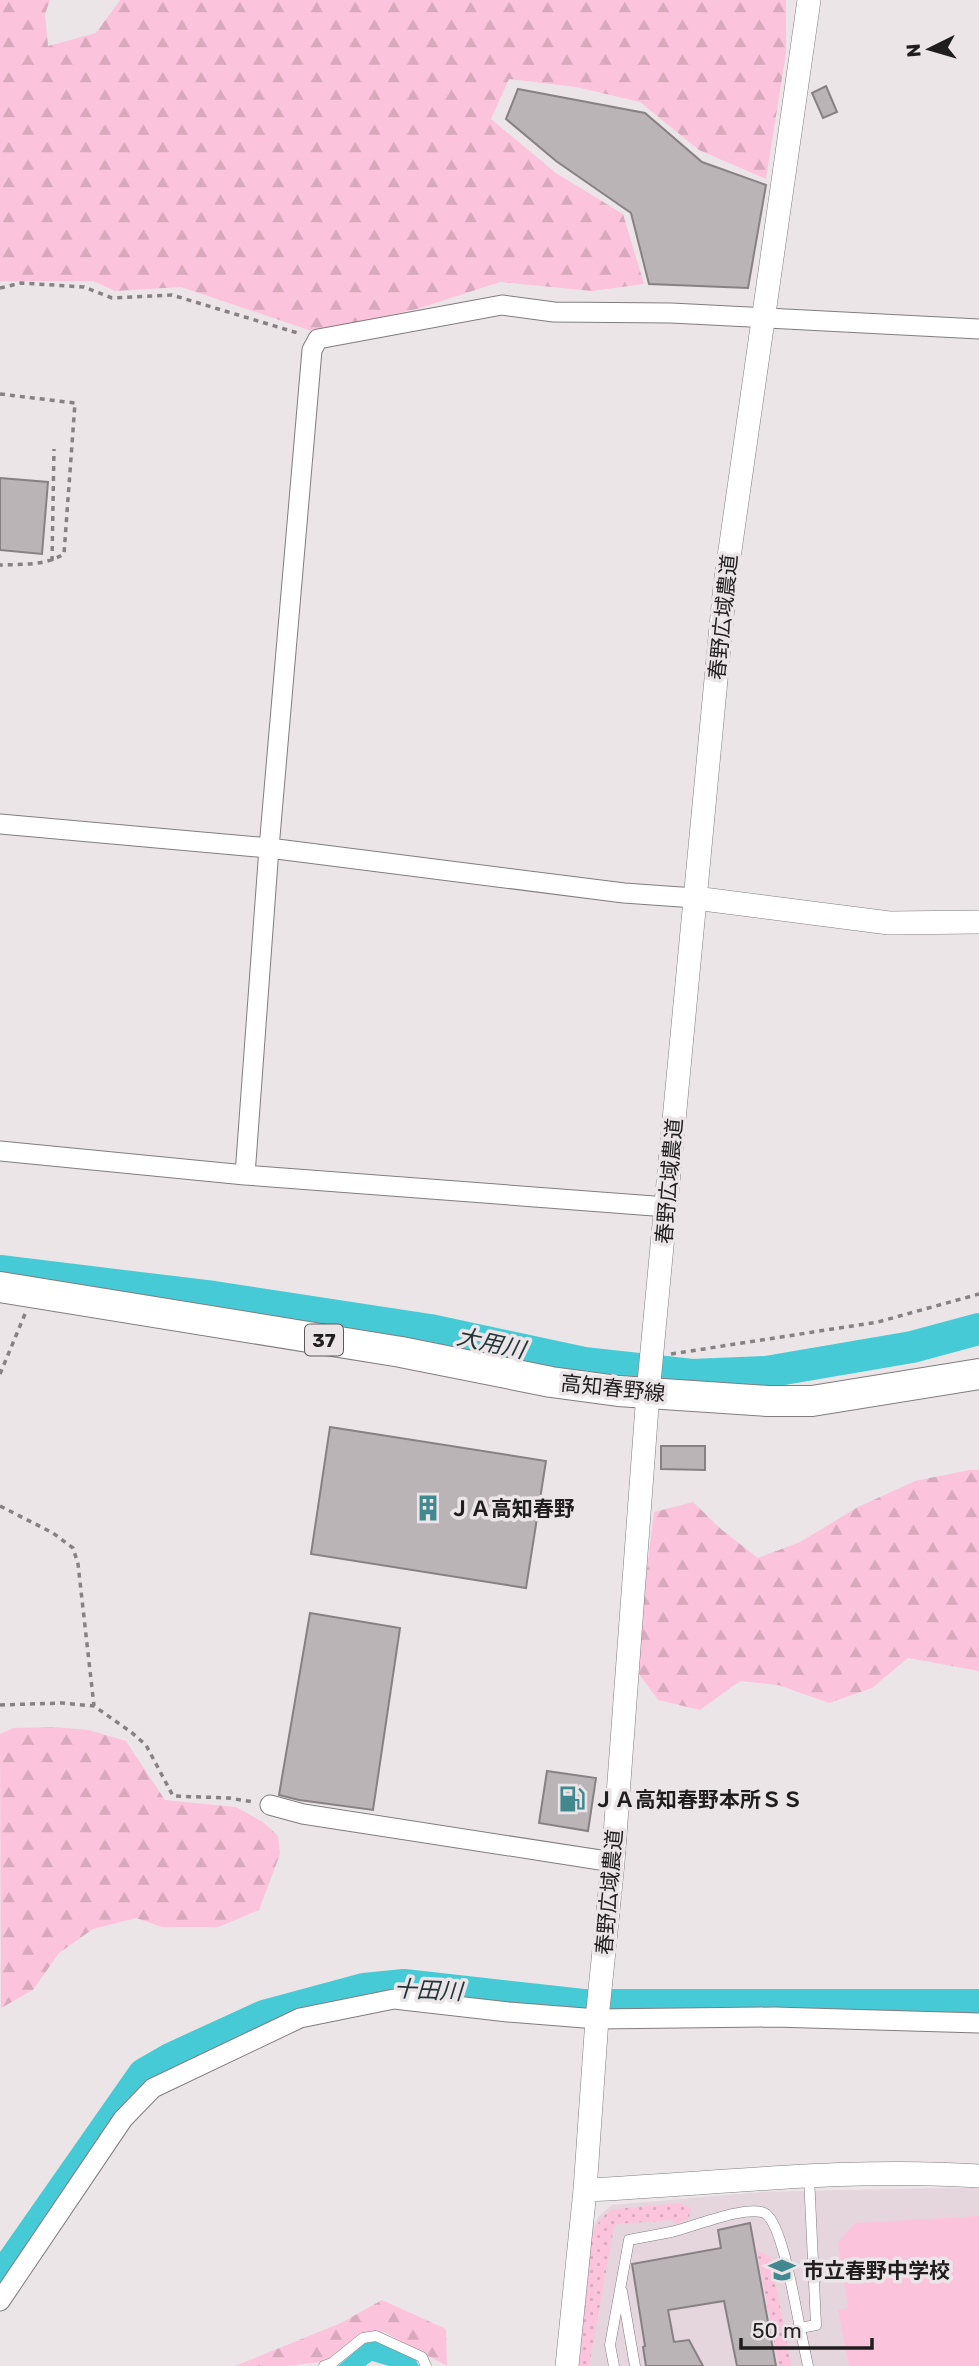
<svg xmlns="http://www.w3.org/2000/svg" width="979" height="2366" viewBox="0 0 979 2366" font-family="Rubik,'Noto Sans JP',sans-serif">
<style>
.built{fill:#e4d6dc}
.grass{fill:url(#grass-dots)}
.forest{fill:url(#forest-firs)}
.pitch{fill:#fcc4dc}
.water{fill:#46cad5}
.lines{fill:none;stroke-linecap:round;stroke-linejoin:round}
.river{stroke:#46cad5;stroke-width:32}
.building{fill:#bab4b7;stroke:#878183;stroke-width:2}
.service-casing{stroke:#827c7e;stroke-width:11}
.minor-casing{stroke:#827c7e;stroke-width:21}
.tertiary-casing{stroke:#827c7e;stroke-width:24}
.primary-casing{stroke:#827c7e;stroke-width:32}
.path{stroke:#868284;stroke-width:3.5;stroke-dasharray:5 5;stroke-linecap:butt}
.service{stroke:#fff;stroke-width:10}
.minor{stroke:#fff;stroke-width:19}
.tertiary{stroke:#fff;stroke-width:23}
.primary{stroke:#fff;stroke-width:30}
.labels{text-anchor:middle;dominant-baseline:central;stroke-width:7;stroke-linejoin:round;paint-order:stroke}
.shield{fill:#ece5e8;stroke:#5c595b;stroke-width:2}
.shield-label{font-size:19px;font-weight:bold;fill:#1f1d1e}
.street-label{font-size:21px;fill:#1f1d1e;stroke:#ece5e8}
.poi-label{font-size:21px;font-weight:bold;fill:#1f1d1e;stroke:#ece5e8;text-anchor:start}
.water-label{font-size:23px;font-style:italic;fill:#1f3538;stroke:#ece5e8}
</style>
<defs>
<pattern id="grass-dots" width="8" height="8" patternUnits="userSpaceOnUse" patternTransform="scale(1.75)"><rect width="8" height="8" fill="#fcc4dc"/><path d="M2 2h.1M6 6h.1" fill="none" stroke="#d8a8bc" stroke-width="1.8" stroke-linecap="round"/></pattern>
<pattern id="forest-firs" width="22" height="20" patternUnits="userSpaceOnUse" patternTransform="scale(1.75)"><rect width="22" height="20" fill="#fcc4dc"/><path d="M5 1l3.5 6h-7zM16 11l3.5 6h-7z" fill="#d8a8bc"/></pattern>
</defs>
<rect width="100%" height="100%" fill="#ece5e8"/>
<path class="built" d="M941,2188h38v178h-402l15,-137 7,-13 13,-11 150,-13z"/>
<path class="grass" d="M682,2203l9,5 -2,10 -14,6 -3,-4 -55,4 -3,3 -25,139h-10l13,-132c6,-11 11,-21 23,-25z
M757,2250l14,7 20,109h-12z"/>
<path class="forest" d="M0,0h50l-5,14 3,32 48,-13 24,-33h666v53l-20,126 -67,-29 -59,-48 -64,-15 -67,-8 -18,40 65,54 67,41 21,70 -52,7 -92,-9 -83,27 -102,23 -134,-45 -66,4 -22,-10h-93z
M969,1470h10v201l-71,-13 -36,30 -43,15 -51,-18 -38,-4 -40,29 -42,-10 -19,-26 3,-64 12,-98 39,-10 29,28 36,28 42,-16 58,-35 57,-26z
M53,1727l36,3 37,11 39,59 71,7 27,15 15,14 2,18 -21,56 -41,17h-56l-26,-9 -43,11 -34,24 -26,37 -32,18 -1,-274 13,-6z
M382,2300l64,29 1,37 -63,-34 -30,7 -17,21 -51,6h-51l106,-43z"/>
<path class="pitch" d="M979,2216v150h-130l-11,-56 10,-2 -10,-66 17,-19z"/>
<path class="water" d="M375,2341l41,19 3,6h-30l-17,-5 -7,5h-27l27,-23z"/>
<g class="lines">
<path class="river" d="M0,1271l214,26 216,33 154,33 108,12 74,-3 146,-25 67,-18
M0,2280l144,-206 26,-15 94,-43 100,-27 40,-4 179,20h396"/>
</g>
<path class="building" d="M826,86l11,26 -14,6 -11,-25z
M518,89l127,24 57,49 64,23 -18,103 -99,-4 -18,-71 -75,-52 -50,-42z
M0,478l48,4 -6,72 -42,-4z
M330,1427l216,34 -20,127 -215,-34z
M661,1446h44v24l-44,-1z
M310,1613l90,15 -27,182 -74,-10 -20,-5z
M547,1771l49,7 -8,53 -49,-8z
M750,2223l26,143h-39l-13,-65 -56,9 6,32 15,-2 14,26h-57l-3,-19 2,-1 -13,-82 89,-16 -3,-18z"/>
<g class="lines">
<g class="service-casing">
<path id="service" d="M622,2291l13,75
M324,2366l8,-3 31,-25 13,-2 46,21 4,9
M614,2366l-4,-21 19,-105c14,-3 28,-5 42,-8 19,-4 79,-29 95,-18 17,13 29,91 34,114
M808,2366l-8,-38 16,-3 -7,-149"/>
</g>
<g class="minor-casing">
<path id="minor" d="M0,824l269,24 355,45 71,5
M0,1151l245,24 422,32
M245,1175l24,-327 43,-498 6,-11 184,-34 52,7 117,1 308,16
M270,1805l33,9 310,48
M0,2301l123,-182 30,-31 147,-70 94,-19 114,13 89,7 177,-2 205,6"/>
</g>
<g class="tertiary-casing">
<path id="tertiary" d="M695,898l194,25 90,-1
M585,2190c131,-6 262,-23 394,-14
M567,2366l18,-176 12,-171 16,-157 35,-469 77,-808 84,-585"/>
</g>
<g class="primary-casing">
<path id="primary" d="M0,1287l401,65 150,30 67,9 150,10h44l167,-27"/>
</g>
<path class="path" d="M0,288l21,-5 63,4 28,11 60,-3 129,39
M0,394l75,9 -11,151c-20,12 -41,10 -64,11
M52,561l2,-112
M671,1354l207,-32 101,-28
M0,1374l25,-60
M0,1506l53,27 20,15 5,16 16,142 37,26 15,13 27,51 56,2 25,4
M0,1705l62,-2 32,3"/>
<use href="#service" class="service"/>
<use href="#minor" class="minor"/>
<use href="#tertiary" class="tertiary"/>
<use href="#primary" class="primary"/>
</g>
<defs>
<g id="building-bare" transform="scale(2.1)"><path d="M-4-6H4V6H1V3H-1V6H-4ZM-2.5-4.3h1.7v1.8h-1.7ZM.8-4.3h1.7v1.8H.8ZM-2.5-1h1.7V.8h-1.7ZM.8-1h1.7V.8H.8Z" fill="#41888f" stroke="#ece5e8" stroke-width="2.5" paint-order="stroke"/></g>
<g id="fuel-bare" transform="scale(2.1)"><path d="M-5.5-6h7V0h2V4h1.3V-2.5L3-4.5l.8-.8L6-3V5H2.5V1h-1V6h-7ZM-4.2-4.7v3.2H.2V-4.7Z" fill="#41888f" stroke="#ece5e8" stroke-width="2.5" paint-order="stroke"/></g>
<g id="school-bare" transform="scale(2.1)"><path d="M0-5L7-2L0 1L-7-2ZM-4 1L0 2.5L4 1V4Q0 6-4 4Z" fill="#41888f" stroke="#ece5e8" stroke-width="2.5" paint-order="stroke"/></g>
</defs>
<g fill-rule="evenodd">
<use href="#building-bare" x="428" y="1508"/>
<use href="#fuel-bare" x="572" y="1799"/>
<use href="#school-bare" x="782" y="2270"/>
</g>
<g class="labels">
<rect class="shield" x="305" y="1324.5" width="38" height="31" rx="5"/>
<g class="shield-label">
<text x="324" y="1340">37</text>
</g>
<g class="street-label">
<text transform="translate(723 617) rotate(-84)">春野広域農道</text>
<text transform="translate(669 1181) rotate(-85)">春野広域農道</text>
<text transform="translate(613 1388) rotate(6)">高知春野線</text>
<text transform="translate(609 1892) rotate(-85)">春野広域農道</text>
</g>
<g class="poi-label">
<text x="449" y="1508">ＪＡ高知春野</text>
<text x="593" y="1799">ＪＡ高知春野本所ＳＳ</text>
<text x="803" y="2270">市立春野中学校</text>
</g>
<g class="water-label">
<text transform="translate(491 1343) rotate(12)">大用川</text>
<text transform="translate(428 1990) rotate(3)">十田川</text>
</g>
</g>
<g transform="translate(930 49) rotate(265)" stroke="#ece5e8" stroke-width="5" paint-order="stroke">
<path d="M0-5L12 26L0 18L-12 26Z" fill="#1f1d1e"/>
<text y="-10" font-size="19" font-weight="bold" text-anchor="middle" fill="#1f1d1e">N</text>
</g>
<path d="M741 2338v10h131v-10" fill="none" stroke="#1f1d1e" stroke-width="3.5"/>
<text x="752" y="2338" font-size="21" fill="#1f1d1e" stroke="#ece5e8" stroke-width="5" paint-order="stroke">50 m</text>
</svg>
